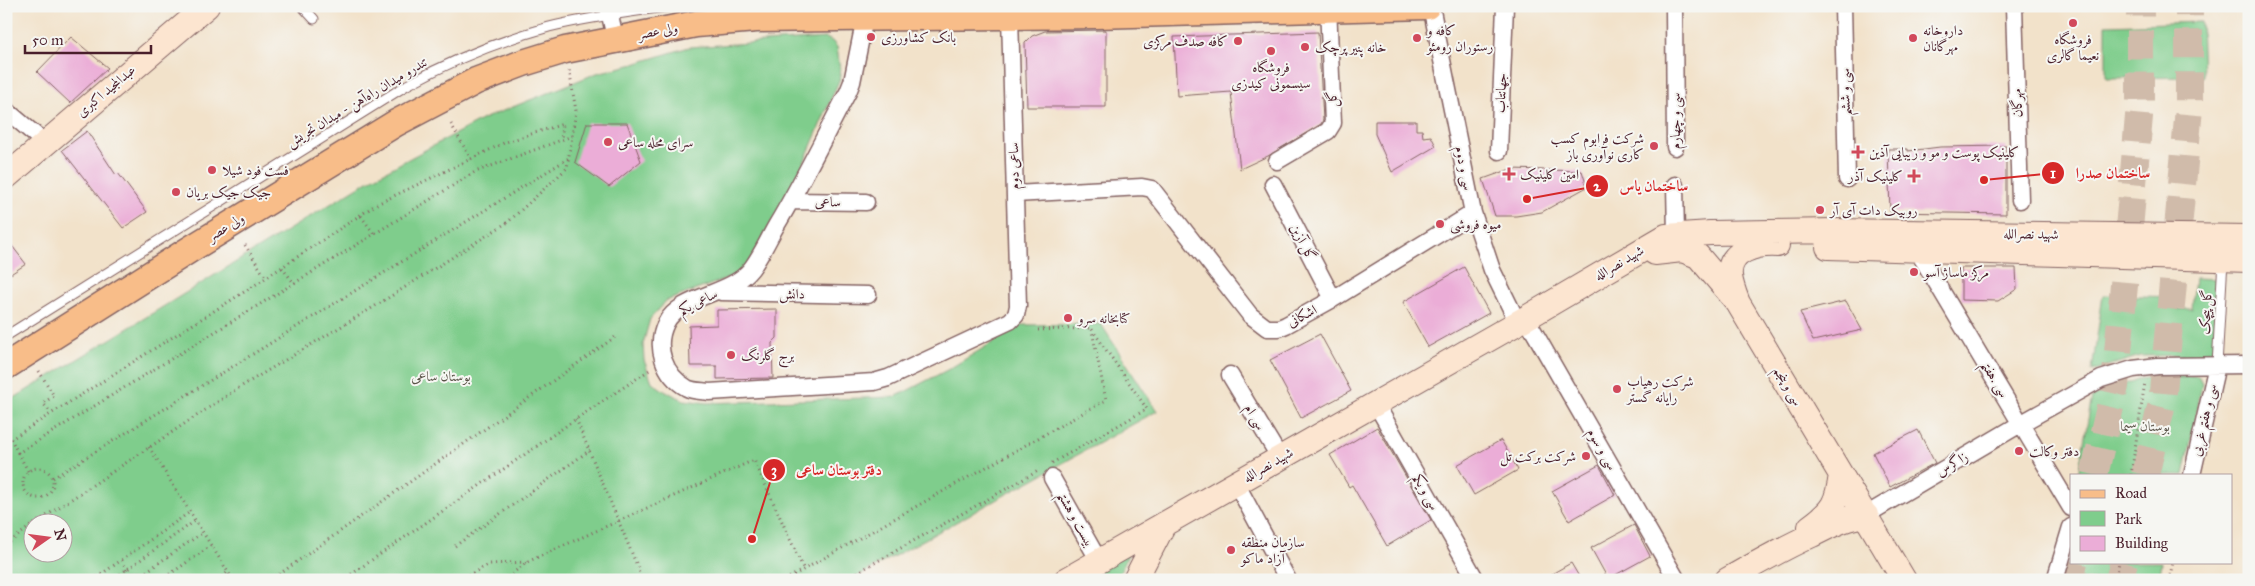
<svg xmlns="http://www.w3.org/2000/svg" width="2255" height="586" viewBox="0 0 2255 586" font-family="'IM FELL Great Primer',Amiri,serif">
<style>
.green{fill:#7fcd8c;stroke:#64765c;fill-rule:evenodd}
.building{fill:#ebadd7}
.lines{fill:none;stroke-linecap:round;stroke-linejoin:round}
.highway-tunnel{stroke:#d0bbaa;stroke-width:28;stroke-dasharray:28 14;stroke-linecap:butt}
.lane-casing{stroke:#856363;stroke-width:11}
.street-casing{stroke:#856363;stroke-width:19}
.secondary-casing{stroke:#856363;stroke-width:26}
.primary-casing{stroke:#856363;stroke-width:29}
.path{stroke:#856363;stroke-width:3;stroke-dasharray:1 4;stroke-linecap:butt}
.lane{stroke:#fff;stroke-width:9}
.street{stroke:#fff;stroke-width:16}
.secondary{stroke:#fce5d0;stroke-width:24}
.primary{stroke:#f8bd89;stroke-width:26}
.poi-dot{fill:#d1495b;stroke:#f6f6f2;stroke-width:2}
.labels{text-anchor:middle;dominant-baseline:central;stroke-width:4;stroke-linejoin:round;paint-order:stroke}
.poi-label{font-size:14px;fill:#4a1f2b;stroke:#f6f6f2;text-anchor:start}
.street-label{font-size:14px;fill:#4a1f2b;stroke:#f6f6f2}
.park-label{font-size:14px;fill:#5a5348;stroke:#f6f6f2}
.leader{fill:none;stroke:#d62828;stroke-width:2}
.callout-dot{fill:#d62828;stroke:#f6f6f2;stroke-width:2}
.mark-label{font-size:15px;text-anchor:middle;font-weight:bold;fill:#fff}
.callout-label{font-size:15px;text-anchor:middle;font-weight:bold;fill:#d62828;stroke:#f6f6f2;stroke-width:4;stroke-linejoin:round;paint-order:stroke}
</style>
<rect width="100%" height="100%" fill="#f6f6f2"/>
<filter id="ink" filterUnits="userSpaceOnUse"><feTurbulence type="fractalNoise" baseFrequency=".02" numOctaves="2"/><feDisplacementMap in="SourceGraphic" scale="10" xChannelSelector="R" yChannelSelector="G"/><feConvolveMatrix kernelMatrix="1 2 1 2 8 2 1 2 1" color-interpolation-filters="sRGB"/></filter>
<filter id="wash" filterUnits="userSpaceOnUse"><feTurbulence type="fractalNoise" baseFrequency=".0096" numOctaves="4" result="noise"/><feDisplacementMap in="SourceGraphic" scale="20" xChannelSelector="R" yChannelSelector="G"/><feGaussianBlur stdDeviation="1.12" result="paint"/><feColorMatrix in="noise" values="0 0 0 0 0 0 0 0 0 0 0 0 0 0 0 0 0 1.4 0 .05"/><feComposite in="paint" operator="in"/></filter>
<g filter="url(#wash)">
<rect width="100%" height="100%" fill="#f2e2ca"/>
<path class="green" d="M2201,22l2,55 -97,1v-53z
M826,38l6,3 5,6 4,29 -54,126 -45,71 -76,28 -16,18 -7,25 1,16 8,22 11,8 21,10 23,3 188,-6 54,-28 72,-44 80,-1 56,87 -306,169h-845v-177l367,-225 110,-59 114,-46 37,-9 55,-17zM32,524h30v30h-30z
M2195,278l22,1 -3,76 -74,1 -48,15 11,-76 74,2 1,12h14z
M2175,375l23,1 4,8 -18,91h-106l14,-78 46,-18z
M1129,552l-12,28h-37z
M2071,559v3h91l-3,18h-97l7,-20z"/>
<g id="blocks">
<path class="building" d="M1106,30v77h-79l-2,-64 7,-7 13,-5z
M1318,32l5,88 -2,4 -53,32 -28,13 -9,-77 -54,4 -3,-59z
M71,37l37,31 -38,35 -33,-31z
M1375,121h41v9h6l1,7 8,-1 5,10 -44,26 -17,-38z
M587,123h40l14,38 -32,26 -34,-25z
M87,131l29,44 2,-2 29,39 -24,16 -61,-78z
M2006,146v68l-116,-2 -2,-63h20v2l32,-4z
M1511,169l71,2 5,16 -45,25 -26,4h-21l-12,-37z
M6,238l20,26 -20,13z
M1464,267l25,46 -61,34 -25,-45z
M1961,268h55l1,21 -19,12 -37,-1z
M1846,301l16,29 -49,11 -13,-29z
M777,309v29l-5,5 1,35 -56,1v-13h-27l-1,-40 28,-1v-15z
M1320,334l31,57 -50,27 -31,-58z
M1377,427l54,93 -44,26 -35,-61 -3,2 -19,-32z
M1918,430l17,33 -45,24 -17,-34z
M1501,440l17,30 -44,25 -17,-30z
M1599,465l16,30 -46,26 -17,-30z
M1634,525l16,31 -42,23 -17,-31z
M1571,563l10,17h-40z"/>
</g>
</g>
<g filter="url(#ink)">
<use href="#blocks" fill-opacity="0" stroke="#856363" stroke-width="1"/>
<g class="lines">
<path class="highway-tunnel" d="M2094,475l21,-89 25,-281v-99
M2145,475l17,-72 27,-295v-102
M2070,580l4,-18
M2119,580l5,-18"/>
<g class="lane-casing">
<path id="lane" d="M302,6l12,13
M6,336l401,-251c45,-25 92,-44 142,-58 40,-10 83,-15 124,-21
M2217,365l6,-105"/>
</g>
<g class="street-casing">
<path id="street" d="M608,6l7,32
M1431,6l42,207 19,57 26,53
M1674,6l1,141
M1843,6l4,173
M2014,6l6,194
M865,18l-13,64 -4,10c-24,45 -46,91 -72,134 -8,14 -15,30 -25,43 -20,26 -71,26 -85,54 -12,24 -2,52 21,65 5,3 15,3 22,4l165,-10 14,-4 122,-57 6,-6 2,-9 -8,-290
M6,110l39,33
M1499,151l6,-145
M1277,161l51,-30 5,-8 -5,-117
M1273,184l60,115
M1675,185l1,50
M1015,194l127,-7 10,2 98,126 17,13h12l7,-3 47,-26 140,-86
M791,201l75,1
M1917,250l154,258
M721,292l147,3
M1526,318l151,262
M1230,375l50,83
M1376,404l100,176
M2192,475l25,-110
M1052,478l47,83
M1236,483l52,97
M1866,515l156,-92 79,-44 32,-10 25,-3 91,-1
M2055,580l16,-53"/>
</g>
<g class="secondary-casing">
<path id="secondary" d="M6,177l201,-171
M1828,247l421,13
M1655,253l27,-3 16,6 40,47 166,277
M1738,303c-3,-8 -7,-18 -8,-27 -3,-26 28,-32 47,-31
M1810,527c23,-17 27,-23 31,-52
M1066,580l460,-262 140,-82 44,-3 124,-2 415,6
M1135,580l29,-56
M1727,580c28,-16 56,-32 85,-45 18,-9 34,-18 54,-20"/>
</g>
<g class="primary-casing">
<path id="primary" d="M6,366l183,-116 207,-127 80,-42 47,-18 42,-13 131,-26 60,-5 341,-4 330,-9"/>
</g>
<path class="path" d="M451,124l20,35
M361,216l13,18
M245,245l21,33
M282,268l12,15
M1038,330l53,-2
M39,371l15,25 -11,7 8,10
M576,419l67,161
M6,431l5,8
M149,447l84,133
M18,453l-7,-14 241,-152 125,-83 129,-62 57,-18 -2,16
M1052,463l95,-54 -56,-81
M23 483a15 15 0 1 1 30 0a15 15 0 1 1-30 0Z
M28,471l-10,-18 457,-281 97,-36
M2131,475l14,-93
M53,478l516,-320
M34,524l203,-135 140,-84 131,-83 59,-54 9,-57 -7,-42
M6,545l26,-20
M455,546l135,-96
M122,560l9,20
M93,580l97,-68
M112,580l83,-59
M134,580l68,-47
M161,580l50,-34
M218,580l10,-8
M271,580l347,-245
M343,580l233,-161 75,-50
M459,580l31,-16 37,-2
M504,580l23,-18 227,-102 50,110
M785,580l321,-180 -14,-69
M844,580l194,-109
M2116,580l3,-18
M2169,580l4,-18"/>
<use href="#lane" class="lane"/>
<use href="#street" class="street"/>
<use href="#secondary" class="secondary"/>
<use href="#primary" class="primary"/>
</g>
</g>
<g class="poi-dot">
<circle cx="2073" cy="23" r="5"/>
<circle cx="871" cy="37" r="5"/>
<circle cx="1417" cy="38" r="5"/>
<circle cx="1913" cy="38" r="5"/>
<circle cx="1238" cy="41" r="5"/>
<circle cx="1305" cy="47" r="5"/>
<circle cx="1271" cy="51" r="5"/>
<circle cx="608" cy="142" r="5"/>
<circle cx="1654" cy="146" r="5"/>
<path d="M1855.5 144.5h5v5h5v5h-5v5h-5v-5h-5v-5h5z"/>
<circle cx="212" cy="170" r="5"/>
<path d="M1506.5 166.5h5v5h5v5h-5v5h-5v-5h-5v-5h5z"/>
<path d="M1911.5 168.5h5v5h5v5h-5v5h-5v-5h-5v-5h5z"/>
<circle cx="176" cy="192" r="5"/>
<circle cx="1820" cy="210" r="5"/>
<circle cx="1440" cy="224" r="5"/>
<circle cx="1914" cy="272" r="5"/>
<circle cx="1068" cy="318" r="5"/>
<circle cx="731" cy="355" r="5"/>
<circle cx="1617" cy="389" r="5"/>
<circle cx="2019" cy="451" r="5"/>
<circle cx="1586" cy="456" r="5"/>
<circle cx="1231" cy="550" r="5"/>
</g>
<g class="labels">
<g class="poi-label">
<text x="1427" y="30">کافه و<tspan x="1427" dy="16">رستوران رومئو</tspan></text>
<text x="1923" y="30">داروخانه<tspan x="1923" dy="16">مهرگانان</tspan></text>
<text x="881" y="37">بانک کشاورزی</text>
<text x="2073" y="39" text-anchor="middle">فروشگاه<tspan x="2073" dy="16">نعیما گالری</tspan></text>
<text x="1228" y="41" text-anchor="end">کافه صدف مرکزی</text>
<text x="1315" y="47">خانه پنیر پرچک</text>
<text x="1271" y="67" text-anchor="middle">فروشگاه<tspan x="1271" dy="16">سیسمونی کیدزی</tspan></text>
<text x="1644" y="138" text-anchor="end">شرکت فرابوم کسب<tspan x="1644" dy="16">کاری نوآوری باز</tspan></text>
<text x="618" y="142">سرای محله ساعی</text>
<text x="1869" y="152">کلینیک پوست و مو و زیبایی آذین</text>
<text x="222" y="170">فست فود شیلا</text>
<text x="1520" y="174">امین کلینیک</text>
<text x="1903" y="176" text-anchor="end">کلینیک آذر</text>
<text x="186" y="192">جیک جیک بریان</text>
<text x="1830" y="210">روبیک دات آی آر</text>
<text x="1450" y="224">میوه فروشی</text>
<text x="1924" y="272">مرکز ماساژ آسو</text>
<text x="1078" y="318">کتابخانه سرو</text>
<text x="741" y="355">برج گلرنگ</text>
<text x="1627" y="381">شرکت رهیاب<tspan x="1627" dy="16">رایانه گستر</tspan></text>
<text x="2029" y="451">دفتر وکالت</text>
<text x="1576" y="456" text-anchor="end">شرکت برکت تل</text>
<text x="1241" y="542">سازمان منطقه<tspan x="1241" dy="16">آزاد ماکو</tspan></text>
</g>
<g class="street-label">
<text transform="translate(658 31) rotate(-10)">ولی عصر</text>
<text transform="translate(106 91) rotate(-40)">عبدالمجید اکبری</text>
<text transform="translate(1845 92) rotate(-91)">سی و ششم</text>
<text transform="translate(1501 93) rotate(-88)">جهانتاب</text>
<text transform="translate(1332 99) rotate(-93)">گل</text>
<text transform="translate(357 102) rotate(-31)">تندرو میدان راه‌آهن - میدان تجریش</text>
<text transform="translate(2017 103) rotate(-92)">مهرگان</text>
<text transform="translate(1675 121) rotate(-90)">سی و چهارم</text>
<text transform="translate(1014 166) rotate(-91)">ساعی دوم</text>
<text transform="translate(1464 168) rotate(78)">سی و دوم</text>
<text transform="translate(828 202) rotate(1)">ساعی</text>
<text transform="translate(226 227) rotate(-31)">ولی عصر</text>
<text transform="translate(2031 234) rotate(1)">شهید نصرالله</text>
<text transform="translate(1303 242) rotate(62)">گل آزین</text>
<text transform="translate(1619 263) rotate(-31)">شهید نصرالله</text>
<text transform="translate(792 294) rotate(1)">دانش</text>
<text transform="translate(698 302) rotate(-27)">ساعی یکم</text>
<text transform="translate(2206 312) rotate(-87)">گل پیچک</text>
<text transform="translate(1302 316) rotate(-28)">اشکانی</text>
<text transform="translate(1995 379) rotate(59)">سی .هفتم</text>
<text transform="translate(1788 386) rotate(59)">سی و پنجم</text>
<text transform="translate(1255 417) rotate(59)">سی ام</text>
<text transform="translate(2204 420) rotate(-77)">سی و هفتم غربی</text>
<text transform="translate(1602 449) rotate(60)">سی و سوم</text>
<text transform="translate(1952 464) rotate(-31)">زاگرس</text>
<text transform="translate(1268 465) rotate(-30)">شهید نصرالله</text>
<text transform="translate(1426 492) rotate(60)">سی و یکم</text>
<text transform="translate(1076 519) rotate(61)">بیست و هشتم</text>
</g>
<g class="park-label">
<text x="441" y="376">بوستان ساعی</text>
<text x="2145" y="426">بوستان سیما</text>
</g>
</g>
<path class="leader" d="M1984 180L2053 173M1527 199L1597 186M752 539L774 470"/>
<g class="callout-dot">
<circle cx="1984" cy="180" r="5"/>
<circle cx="1527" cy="199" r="5"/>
<circle cx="752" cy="539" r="5"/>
<circle cx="2053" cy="173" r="12"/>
<circle cx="1597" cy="186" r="12"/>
<circle cx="774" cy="470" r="12"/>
</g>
<g class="mark-label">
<text x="2053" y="178">1</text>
<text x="1597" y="191">2</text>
<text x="774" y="475">3</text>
</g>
<g class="callout-label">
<text x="2113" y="178">ساختمان صدرا</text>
<text x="1654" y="191">ساختمان یاس</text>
<text x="839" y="475">دفتر بوستان ساعی</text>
</g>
<rect width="2255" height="586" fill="none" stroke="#f6f6f2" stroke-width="25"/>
<rect x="2070" y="474" width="162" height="90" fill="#f6f6f2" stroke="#b1a0a2"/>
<rect x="2080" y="490" width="25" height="8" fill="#f8bd89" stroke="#b1a0a2"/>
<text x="2115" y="498" font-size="15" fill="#4a1f2b">Road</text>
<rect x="2080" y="511" width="25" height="15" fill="#7fcd8c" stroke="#b1a0a2"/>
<text x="2115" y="524" font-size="15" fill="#4a1f2b">Park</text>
<rect x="2080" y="536" width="25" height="15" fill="#ebadd7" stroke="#b1a0a2"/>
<text x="2115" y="548" font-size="15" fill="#4a1f2b">Building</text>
<g transform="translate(48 538) rotate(76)"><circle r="24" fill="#f6f6f2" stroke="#b1a0a2"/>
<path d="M0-4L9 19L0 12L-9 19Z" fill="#d1495b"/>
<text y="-8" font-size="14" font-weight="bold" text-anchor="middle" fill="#4a1f2b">N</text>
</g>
<path d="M25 45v8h126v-8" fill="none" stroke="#4a1f2b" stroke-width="2.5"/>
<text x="32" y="45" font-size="15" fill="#4a1f2b" stroke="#f6f6f2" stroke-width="4" paint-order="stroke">50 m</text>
</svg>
